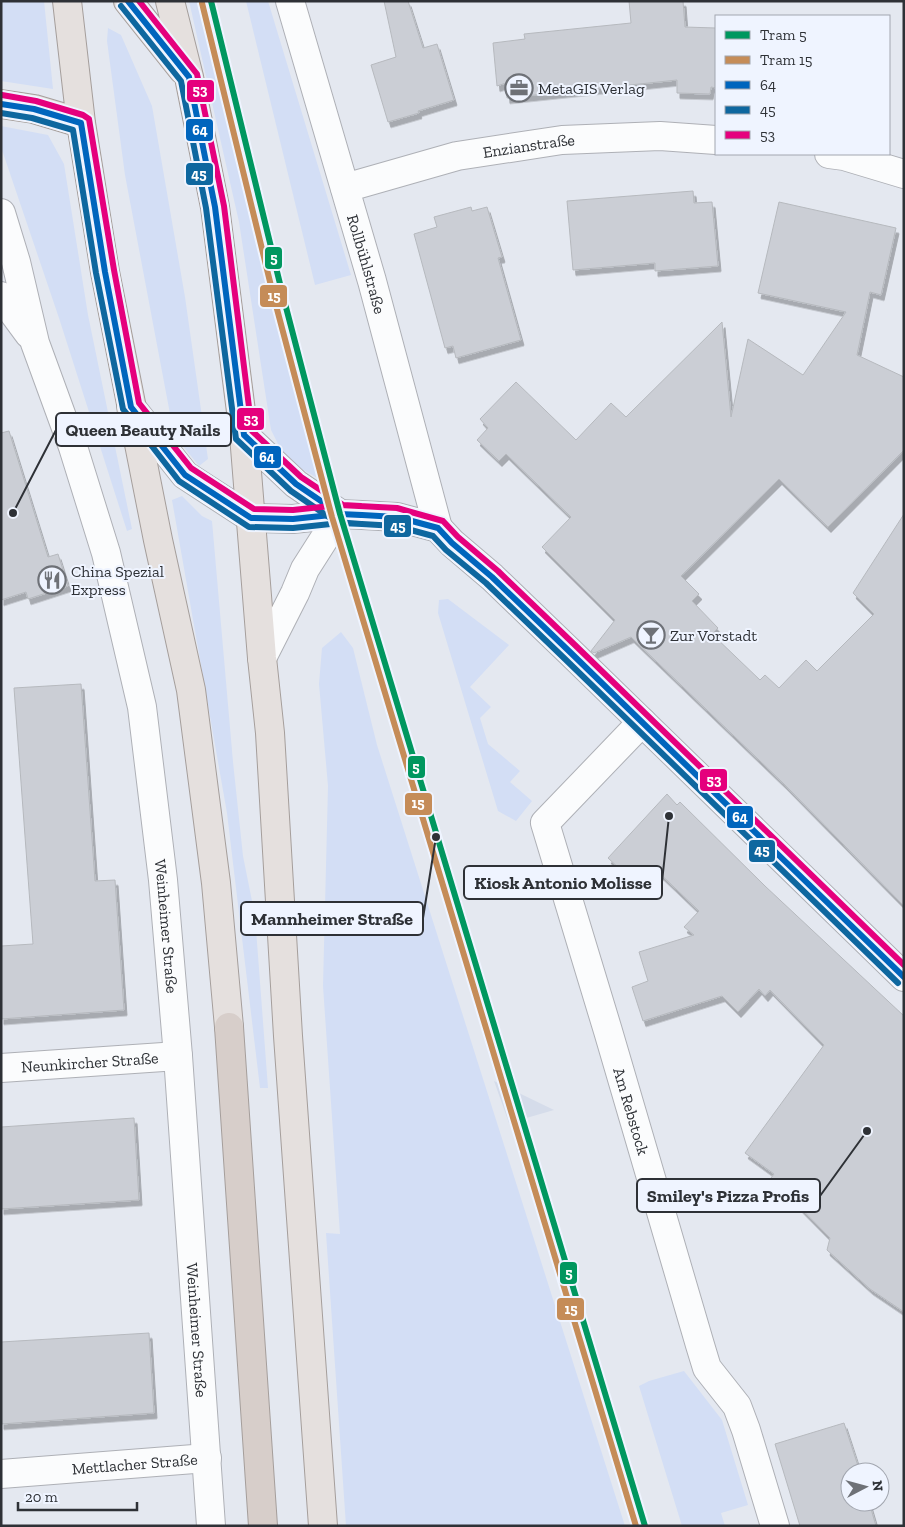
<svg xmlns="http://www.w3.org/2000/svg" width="905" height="1527" viewBox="0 0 905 1527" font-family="'Zilla Slab',serif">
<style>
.built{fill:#d5dcea}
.green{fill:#d3def5}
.building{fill:#cbced5;stroke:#b6b9be;filter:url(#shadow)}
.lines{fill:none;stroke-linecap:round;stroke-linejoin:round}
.minor-casing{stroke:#aeb0b6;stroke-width:30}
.major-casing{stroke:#a59e9b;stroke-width:30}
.highway-casing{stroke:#a59e9b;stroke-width:30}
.minor{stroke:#fbfcfd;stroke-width:28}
.major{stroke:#e5e0de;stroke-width:28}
.highway{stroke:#d7ceca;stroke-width:28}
.bus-1-casing{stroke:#eff4ff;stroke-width:10}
.bus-2-casing{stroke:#eff4ff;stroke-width:10}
.bus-3-casing{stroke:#eff4ff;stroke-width:10}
.bus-1{stroke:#0065bd;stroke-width:6}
.bus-2{stroke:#0e679f;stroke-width:6}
.bus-3{stroke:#e5007d;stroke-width:6}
.tram-1-casing{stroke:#eff4ff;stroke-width:10}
.tram-2-casing{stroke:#eff4ff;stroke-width:10}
.tram-1{stroke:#00975f;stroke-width:6}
.tram-2{stroke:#c58c58;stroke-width:6}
.labels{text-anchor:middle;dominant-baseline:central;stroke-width:4;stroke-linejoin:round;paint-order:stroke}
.poi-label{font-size:16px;fill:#2e3136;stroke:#eff4ff;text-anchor:start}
.street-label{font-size:16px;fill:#2e3136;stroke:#eff4ff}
.leader{fill:none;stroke:#2e3136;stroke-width:2}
.callout-dot{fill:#2e3136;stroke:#eff4ff;stroke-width:2}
.callout{fill:#eff4ff;stroke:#2e3136;stroke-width:2}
.callout-label{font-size:18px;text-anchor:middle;font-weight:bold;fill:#2e3136}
.line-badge{stroke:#eff4ff;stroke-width:2}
.badge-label{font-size:14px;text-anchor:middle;font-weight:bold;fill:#fff}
</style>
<defs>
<filter id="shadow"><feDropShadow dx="3" dy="5.5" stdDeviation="0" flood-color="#0004"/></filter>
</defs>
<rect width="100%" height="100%" fill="#e4e8f0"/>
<path class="built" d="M494,1081l60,29 -45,13z"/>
<path class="green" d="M1,1h43l9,88 -52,-8z
M189,1h19l48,217 63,261 -33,-19 -15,-30 -32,-208z
M246,1h22l83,274 -36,10z
M108,28l13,7 31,71 33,191 23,162 -9,7 -25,-31 -49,-260 -18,-134z
M1,126l47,9 16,29 24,151 44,214 -5,2 -68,-213 -58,-171z
M182,496l20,20 10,5 21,241 10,94 12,60 13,172h-8l-33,-275 -55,-313z
M448,599l61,46 -39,42 21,20 -11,11 8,26 32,27 -10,11 22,19 -16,20 -18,-10 -60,-198 1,-13z
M341,632l12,16 24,97 248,781h-279l-20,-293 14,1 -17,-248 5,-200 -9,-102 3,-36z
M684,1371l38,49 26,85 -27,8 4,13h-43l-43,-140 10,-5z"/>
<path class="building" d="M384,1h24l15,47 14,-4 17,56 -36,11 1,2 -31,9 -17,-57 25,-8z
M629,1h54l2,26 31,1v60l-5,-1 -1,7 -33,-1v-13l-170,18 -1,-15 -9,3 -4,-43 32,-4 -1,-5 107,-11z
M693,191l1,12 18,-1 6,64 -63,5v-8l-82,7 -6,-69z
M779,202l117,26 -15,67 -11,-3 -13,63 47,22v73l-76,77 -49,-48 -98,97 18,18 -7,7 26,27 -6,6 48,46 5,-5 14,13 27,-28 11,11 57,-57 -21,-21 51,-79v392l-120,-122 -153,-147 -37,16 -3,-2 24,-31 -73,-73 29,-30 -65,-63 -7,7 -22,-21 11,-12 -8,-9 36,-37 60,58 35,-37 15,14 96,-95 9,95 17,-78 55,36 43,-63 -88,-19z
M471,207l1,4 15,-4 15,50 -4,1 23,82 -65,18 -3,-12 -8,2 -31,-114 23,-7 -3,-10z
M9,431l39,126 10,-3 10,32 -40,13 -2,-7 -25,8v-167z
M81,684l14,197 20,-1 9,130 -123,9v-73l32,-2 -19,-256z
M667,794l10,11 3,-3 85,84 139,130v296l-34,-23 -43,-39 3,-12 -59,-60 3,-4 -29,-21 79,-108 -54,-55 -5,6 -6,-7 -21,23 -16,-16 -79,25 -11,-34 16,-6 -9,-29 55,-17 -10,-8 15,-16 -46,-44 -17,17 -28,-26z
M134,1118l5,82 -138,9v-82z
M149,1333l5,80 -153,11v-82z
M844,1423l16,49h-10v30h19l7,24h-76l-25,-82z"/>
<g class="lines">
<g class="minor-casing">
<g id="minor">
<path id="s1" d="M290,1l82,280 66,247"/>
<path d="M829,154l15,2 60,18"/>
<path id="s2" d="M345,188l112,-32 105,-16 98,-4 56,4"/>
<path id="s3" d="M1,213l15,49 19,81 38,104 33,106 36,154 21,173 15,176 33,470"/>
<path d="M1,296l28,38"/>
<path d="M131,407l54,68 66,43 42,1 47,-5 22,1 35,2 41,11 14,15 40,34 79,76 333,324"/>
<path d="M244,435l52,49 44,30"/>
<path d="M262,658l33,-65 10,-24 35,-55"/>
<path id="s4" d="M642,722l-97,101 63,208 92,314 7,23 30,38 9,24 29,96"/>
<path id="s5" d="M1,1068l177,-12"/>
<path id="s6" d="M1,1474l206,-16"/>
</g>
</g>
<g class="major-casing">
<path id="major" d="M67,1l14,122 24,149 53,268 33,150 25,193 13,144
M128,1l55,69
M170,1l19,76 26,130 29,228 18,223 8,75 18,303 35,490
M1,104l33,5 47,14"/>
</g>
<g class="highway-casing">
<path id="highway" d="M229,1027l34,499"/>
</g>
<use href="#minor" class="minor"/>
<use href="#major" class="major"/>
<use href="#highway" class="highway"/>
<g class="bus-1-casing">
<path id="bus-1" d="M128,1l61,76 26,130 29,228 52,49 44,30 21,1
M1,104l33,5 47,14 24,149 26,135 54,68 66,43 42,1 47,-5 22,1 35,2 41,11 14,15 40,34 79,76 333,324"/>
</g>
<g class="bus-2-casing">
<path id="bus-2" d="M121,6l60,75 25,127 30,231 55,52 45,31 25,2
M1,113l31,5 41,12 23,143 27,136 56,72 70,46 44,1 47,-5 22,1 34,2 37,10 13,14 40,33 79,76 333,324"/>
</g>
<g class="bus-3-casing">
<path id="bus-3" d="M139,1l58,73 27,132 28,225 49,46 42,28 18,1
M2,95l34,6 47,14 6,4 25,151 25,133 52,65 63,41 39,1 47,-5 57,3 46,13 15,16 40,34 79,76 327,318"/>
</g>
<use href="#bus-1" class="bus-1"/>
<use href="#bus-2" class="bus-2"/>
<use href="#bus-3" class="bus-3"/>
<g class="tram-1-casing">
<path id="tram-1" d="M211,1l71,291 58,222 305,1012"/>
</g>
<g class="tram-2-casing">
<path id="tram-2" d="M202,3l71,291 59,223 304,1009"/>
</g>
<use href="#tram-1" class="tram-1"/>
<use href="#tram-2" class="tram-2"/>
</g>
<defs>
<g id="office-ring" transform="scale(1.4375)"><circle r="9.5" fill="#eff4ff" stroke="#6e7177" stroke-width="1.5"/><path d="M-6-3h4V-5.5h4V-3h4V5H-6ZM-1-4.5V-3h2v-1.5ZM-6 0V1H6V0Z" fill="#6e7177"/></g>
<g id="restaurant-ring" transform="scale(1.4375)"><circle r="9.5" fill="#eff4ff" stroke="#6e7177" stroke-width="1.5"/><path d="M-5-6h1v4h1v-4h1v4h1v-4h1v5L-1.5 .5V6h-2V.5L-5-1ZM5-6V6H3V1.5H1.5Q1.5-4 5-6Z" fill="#6e7177"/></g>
<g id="bar-ring" transform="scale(1.4375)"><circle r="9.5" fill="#eff4ff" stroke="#6e7177" stroke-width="1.5"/><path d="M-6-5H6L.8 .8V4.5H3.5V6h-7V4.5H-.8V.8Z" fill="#6e7177"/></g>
</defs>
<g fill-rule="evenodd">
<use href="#office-ring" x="519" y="88"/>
<use href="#restaurant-ring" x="52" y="580"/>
<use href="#bar-ring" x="651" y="635"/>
</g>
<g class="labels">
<g class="poi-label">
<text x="538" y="88">MetaGIS Verlag</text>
<text x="71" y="571">China Spezial<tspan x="71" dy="18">Express</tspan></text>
<text x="670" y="635">Zur Vorstadt</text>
</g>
<g class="street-label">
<text stroke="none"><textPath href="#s2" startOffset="189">Enzianstraße</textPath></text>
<text stroke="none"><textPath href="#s1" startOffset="274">Rollbühlstraße</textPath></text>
<text stroke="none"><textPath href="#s3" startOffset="735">Weinheimer Straße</textPath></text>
<text stroke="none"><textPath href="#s5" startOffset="89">Neunkircher Straße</textPath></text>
<text stroke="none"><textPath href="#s4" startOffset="441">Am Rebstock</textPath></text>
<text stroke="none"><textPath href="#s3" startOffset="1140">Weinheimer Straße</textPath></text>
<text stroke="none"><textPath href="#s6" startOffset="134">Mettlacher Straße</textPath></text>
</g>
</g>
<path class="leader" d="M13 513L56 430M669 816L662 882M436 837L423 918M867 1131L820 1196"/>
<g class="callout-dot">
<circle cx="13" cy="513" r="5"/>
<circle cx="669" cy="816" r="5"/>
<circle cx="436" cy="837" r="5"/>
<circle cx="867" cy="1131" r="5"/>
</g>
<g class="callout">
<rect x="56" y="413" width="175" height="33" rx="5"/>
<rect x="464" y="866" width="198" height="33" rx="5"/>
<rect x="241" y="902" width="182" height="33" rx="5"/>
<rect x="637" y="1179" width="183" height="33" rx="5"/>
</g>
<g class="callout-label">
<text x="143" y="436">Queen Beauty Nails</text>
<text x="563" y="889">Kiosk Antonio Molisse</text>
<text x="332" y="925">Mannheimer Straße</text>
<text x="728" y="1202">Smiley's Pizza Profis</text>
</g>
<g class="line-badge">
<rect x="186" y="79" width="29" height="24" rx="5" fill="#e5007d"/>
<rect x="185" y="118" width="29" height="24" rx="5" fill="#0065bd"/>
<rect x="185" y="162" width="29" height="24" rx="5" fill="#0e679f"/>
<rect x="264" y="246" width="19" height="24" rx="5" fill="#00975f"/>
<rect x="259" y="284" width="29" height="24" rx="5" fill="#c58c58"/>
<rect x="236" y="407" width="29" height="24" rx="5" fill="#e5007d"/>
<rect x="253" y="445" width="29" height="24" rx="5" fill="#0065bd"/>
<rect x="383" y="514" width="29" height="24" rx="5" fill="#0e679f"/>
<rect x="407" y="755" width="19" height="24" rx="5" fill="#00975f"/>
<rect x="699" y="768" width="29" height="24" rx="5" fill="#e5007d"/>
<rect x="404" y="792" width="29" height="24" rx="5" fill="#c58c58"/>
<rect x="726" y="805" width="28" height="24" rx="5" fill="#0065bd"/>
<rect x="748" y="839" width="28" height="24" rx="5" fill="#0e679f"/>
<rect x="559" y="1261" width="19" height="24" rx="5" fill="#00975f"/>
<rect x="556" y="1297" width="29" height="24" rx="5" fill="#c58c58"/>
</g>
<g class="badge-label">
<text x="200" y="95">53</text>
<text x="200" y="135">64</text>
<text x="199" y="179">45</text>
<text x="274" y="263">5</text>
<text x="274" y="301">15</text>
<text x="251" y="424">53</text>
<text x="267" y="462">64</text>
<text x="398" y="531">45</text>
<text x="416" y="772">5</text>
<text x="714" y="785">53</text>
<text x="418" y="808">15</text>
<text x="740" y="822">64</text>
<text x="762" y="855">45</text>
<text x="569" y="1278">5</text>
<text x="571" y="1314">15</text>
</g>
<rect width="905" height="1527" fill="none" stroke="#2e3136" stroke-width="5"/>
<rect x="715" y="15" width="175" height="140" fill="#eff4ff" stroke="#a2a6af"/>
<rect x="725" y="31" width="25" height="8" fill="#00975f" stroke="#a2a6af"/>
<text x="760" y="40" font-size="15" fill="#2e3136">Tram 5</text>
<rect x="725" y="56" width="25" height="8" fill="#c58c58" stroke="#a2a6af"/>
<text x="760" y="65" font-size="15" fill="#2e3136">Tram 15</text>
<rect x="725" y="81" width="25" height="8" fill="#0065bd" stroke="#a2a6af"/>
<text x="760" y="90" font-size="15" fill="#2e3136">64</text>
<rect x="725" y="106" width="25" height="8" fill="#0e679f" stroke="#a2a6af"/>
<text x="760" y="115" font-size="15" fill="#2e3136">45</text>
<rect x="725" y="131" width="25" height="8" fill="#e5007d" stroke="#a2a6af"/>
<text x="760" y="140" font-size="15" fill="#2e3136">53</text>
<g transform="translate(865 1487) rotate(84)"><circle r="24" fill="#eff4ff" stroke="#a2a6af"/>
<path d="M0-4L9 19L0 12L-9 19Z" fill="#6e7177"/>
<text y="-8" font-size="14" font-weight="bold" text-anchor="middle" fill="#2e3136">N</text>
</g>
<path d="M18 1502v8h119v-8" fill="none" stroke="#2e3136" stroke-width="2.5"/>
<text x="25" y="1502" font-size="15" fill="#2e3136" stroke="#eff4ff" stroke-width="4" paint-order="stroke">20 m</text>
</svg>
